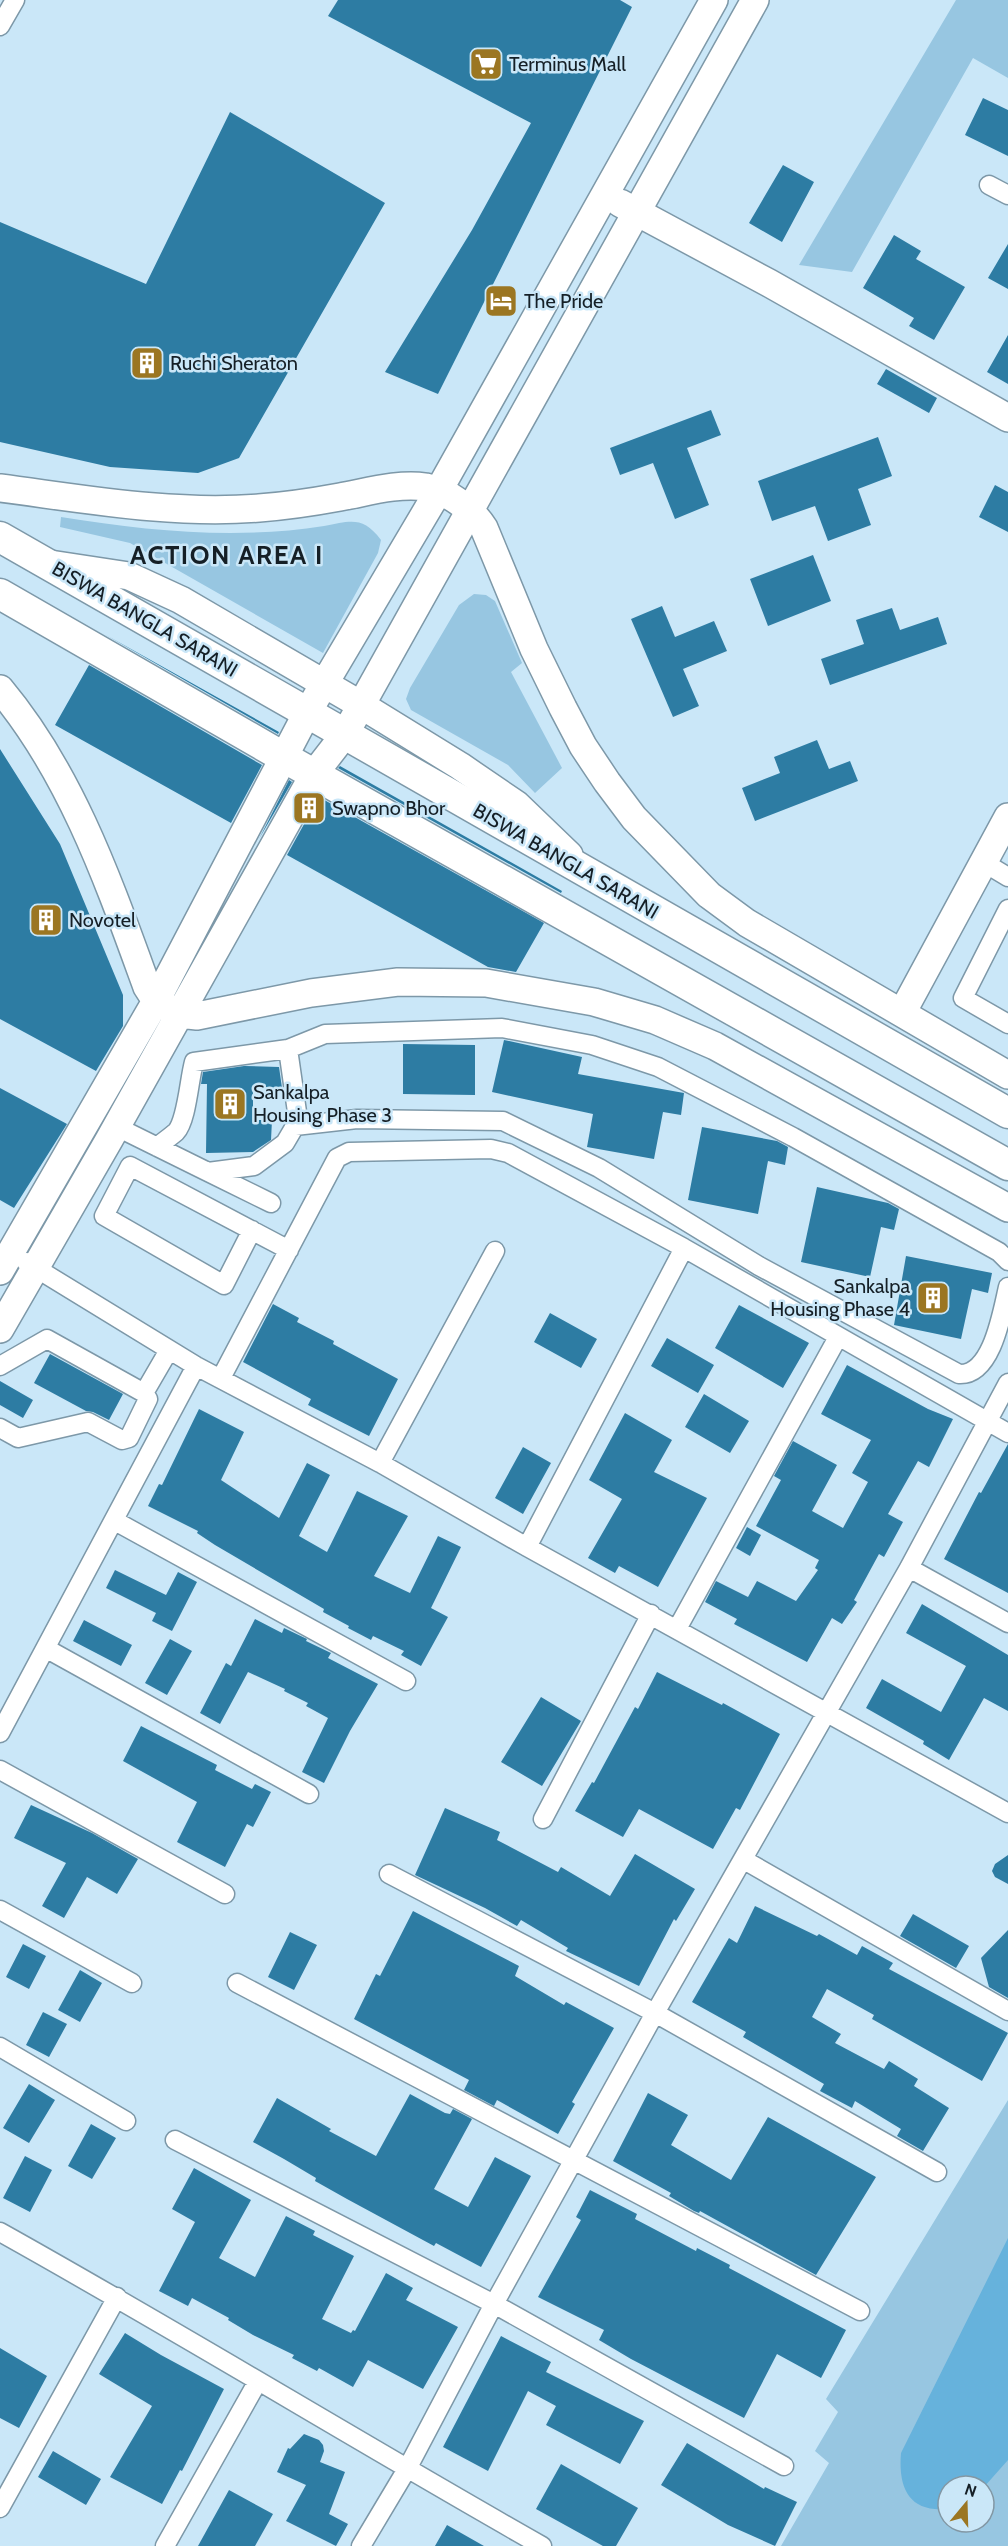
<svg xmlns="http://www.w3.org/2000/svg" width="1008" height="2546" viewBox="0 0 1008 2546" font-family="Cabin,sans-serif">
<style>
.green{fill:#97c6e1;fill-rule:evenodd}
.water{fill:#66b2dc}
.building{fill:#2d7ca3}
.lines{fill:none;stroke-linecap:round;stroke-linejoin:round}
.street-casing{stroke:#7d98a8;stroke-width:21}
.secondary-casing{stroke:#7d98a8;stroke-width:30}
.primary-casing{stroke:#7d98a8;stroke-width:33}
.street{stroke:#fff;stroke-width:18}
.secondary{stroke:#fff;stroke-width:27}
.primary{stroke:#fff;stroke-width:30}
.labels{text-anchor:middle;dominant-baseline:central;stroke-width:5;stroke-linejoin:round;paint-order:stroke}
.poi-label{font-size:20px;fill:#151f26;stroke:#cae7f8;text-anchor:start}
.street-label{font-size:20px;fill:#151f26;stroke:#cae7f8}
.district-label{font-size:26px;font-weight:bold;letter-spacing:1.5px;fill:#151f26;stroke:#cae7f8}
</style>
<rect width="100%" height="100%" fill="#cae7f8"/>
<path class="green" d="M956,0h52v78l-35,-20 -121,214 -53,-7z
M61,517c87,14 175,23 263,9 27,-5 39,-10 57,14l-3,13 -55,100 -193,-110 -70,-16z
M474,594l12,1 9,6 27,62 -11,9 51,96 -27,25 -27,-28 -97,-55 -5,-11 4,-11 49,-83z
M1008,2100v446h-227l48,-83 -14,-12 23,-39 -12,-13zM948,2486h36v36h-36z"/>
<path class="water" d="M1008,2238v222l-24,27 -36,-1v23c-39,4 -50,-21 -47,-56z"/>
<path class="building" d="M338,0h282l12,7 -194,387 -53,-22 87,-142 59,-107 -203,-107z
M983,98l25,12v46l-43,-21z
M230,112l155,91 -146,255 -41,15 -88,-6 -110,-25v-220l146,62z
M783,165l31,17 -32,60 -33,-19z
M894,235l27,16 -5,8 49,28 -31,53 -25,-14 5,-8 -51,-30z
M1008,244v45l-20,-11z
M1008,335v49l-21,-12z
M886,369l51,29 -8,15 -52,-29z
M711,410l10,25 -34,13 22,57 -34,14 -22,-56 -33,12 -10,-27z
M878,437l14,39 -34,13 13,36 -43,16 -13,-35 -43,15 -14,-40z
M995,485l13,7v40l-29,-15z
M813,555l18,46 -63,25 -18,-47z
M662,606l13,31 39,-16 13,30 -44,18 16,37 -26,11 -42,-98z
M892,608l8,22 38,-13 9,27 -117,41 -9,-26 43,-15 -8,-24z
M106,635l173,97 -1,2z
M89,665l173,100 -31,58 -176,-98z
M817,740l12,29 21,-8 8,20 -103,40 -13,-33 38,-15 -6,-16z
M0,749l60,95 63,151v31l-27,45 -96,-52z
M340,766l222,125 -1,2 -223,-125z
M289,780l3,2 -33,57z
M319,797l225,126 -28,49 -28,-5 -201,-112z
M504,1040l78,17 -4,17 106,19 -3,22 -18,-3 -9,47 -67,-12 6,-33 -101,-22z
M403,1044l72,1v50l-72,-1z
M244,1066l35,1 3,21 -29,-1v33h19l-1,20 -18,12 -47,1 1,-69h-6l2,-12z
M0,1088l67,36 -53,84 -14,-8z
M702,1127l75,14 11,6 -3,18 -17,-4 -10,53 -70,-14z
M817,1187l71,16 11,6 -5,21 -13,-3 -11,50 -69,-15z
M906,1256l86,17 -4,20 -16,-4 -11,50 -67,-14z
M273,1304l26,14 -2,4 37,19 -1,3 65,35 -29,57 -61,-31 3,-6 -68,-37z
M739,1305l70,38 -26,45 -68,-40z
M550,1313l47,26 -16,29 -47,-26z
M667,1338l47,27 -16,28 -47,-27z
M50,1354l73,40 -14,26 -16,-8 -7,-1 -52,-28z
M847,1365l81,44 25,10 -24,48 -11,-6 -30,53 15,8 -19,35 -5,-3 -25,46 3,2 -15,22 -10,-6 -25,44 -73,-38 3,-5 -32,-17 11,-21 32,16 9,-16 39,20 22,-31 -3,-2 4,-8 -63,-34 25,-46 -7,-4 19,-35 44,24 -25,46 31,17 25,-46 -16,-9 19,-33 -50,-26z
M0,1381l33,19 -10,18 -23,-13z
M704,1394l45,27 -19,32 -45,-26z
M199,1409l45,23 -23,48 58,38 28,-55 23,12 -31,61 28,16 30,-61 51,25 -34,60 36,17 28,-57 23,11 -30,61 17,9 -27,49 -20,-11 3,-4 -31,-15 -2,4 -23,-12 1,-2 -26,-14 1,-3 -109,-64 -18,-12 1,-2 -50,-25 11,-22 3,1z
M625,1413l47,27 -18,32 53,26 -49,89 -39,-21 -4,7 -27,-15 34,-59 -33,-19z
M1008,1444v149l-64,-34 35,-67 2,1z
M523,1447l28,16 -28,51 -28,-16z
M747,1527l14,8 -11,21 -14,-8z
M115,1570l51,25 12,-23 19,10 -25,49 -20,-10 4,-8 -50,-25z
M922,1604l86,51v56l-24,-13 -35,62 -26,-16 1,-3 -58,-33 16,-29 59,33 25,-46 -60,-33z
M255,1619l27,14 2,-5 23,11 -1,2 25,12 -3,5 50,26 -28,47 -26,52 -22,-11 26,-54 -22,-12 2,-3 -24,-12 1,-2 -37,-17 -28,52 -20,-11 26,-50 5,3z
M84,1620l48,25 -11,21 -48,-25z
M170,1639l22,12 -25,44 -22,-12z
M657,1672l65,33 1,-2 57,31 -40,76 -4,-2 -23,41 -74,-40 -16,28 -48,-26 17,-29 2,1 41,-76 3,2z
M541,1697l40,24 -39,65 -41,-24z
M141,1726l76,39 -2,5 37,19 3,-5 16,8 -18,35 -6,-3 -22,43 -48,-25 20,-40 -74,-41z
M31,1805l61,28 46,26 -21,35 -30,-17 -23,41 -22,-12 24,-43 -52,-25z
M445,1808l55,24 -3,8 61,32 3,-5 49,29 25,-42 60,35 -19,32 -2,-2 -35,67 -73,-35 2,-3 -47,-28 -4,6 -32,-18 -70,-33z
M1008,1855v29l-13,-7 -3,-6 3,-7z
M755,1906l62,30 2,-2 38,21 5,-9 31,17 -4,6 119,64 -26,48 -110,-62 2,-4 -47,-26 -15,28 29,17 -6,9 49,26 5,-8 29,18 -4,7 35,22 -26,43 -26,-15 4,-7 -46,-28 -3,7 -32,-17 4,-7 -81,-47 3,-5 -54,-30 37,-64 8,5z
M413,1911l106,55 -4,10 49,29 2,-3 48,26 -42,74 3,2 -17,30 -61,-34 -3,6 -30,-16 5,-10 -115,-61 22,-45 4,2z
M913,1914l56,32 -13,22 -56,-32z
M1008,1930v68l-19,-11 -8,-29z
M290,1932l27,13 -23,45 -26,-13z
M23,1944l23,12 -17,33 -23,-12z
M80,1970l22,13 -22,39 -22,-12z
M43,2012l24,12 -18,33 -23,-12z
M29,2084l26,16 -26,43 -26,-15z
M648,2093l40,22 -17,30 60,35 37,-63 108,60 -60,98 -116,-64 -1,2 -5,-2 -25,-15 2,-3 -58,-32z
M410,2094l35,19 5,1 3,-5 19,10 -38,70 34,18 27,-50 36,19 -50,91 -45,-24 -2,3 -87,-47 -32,-18 1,-3 -32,-19 -31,-17 24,-44 54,31 -2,2 47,25z
M91,2124l25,14 -24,41 -24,-13z
M25,2156l27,14 -22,42 -27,-14z
M194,2168l57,32 -32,58 36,19 31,-61 29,15 -2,4 41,21 -32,63 29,14 2,-3 2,1 31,-58 27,15 -7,12 52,27 -35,62 -55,-29 -15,27 -34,-19 -2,3 -25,-13 2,-3 -41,-20 -25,-15 1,-2 -37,-20 -4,8 -29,-15 36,-69 -23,-13z
M590,2190l47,24 -2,5 61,32 1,-3 33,17 -1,3 117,62 -25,48 -44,-24 -33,64 -113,-59 -32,-19 5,-10 -66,-33 43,-77 -5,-3z
M125,2333l36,22 63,34 -42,82 -2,-1 -18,34 -52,-27 42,-71 -53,-32z
M501,2336l50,26 -5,10 98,49 -24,43 -74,-39 10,-19 -28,-15 -40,80 -45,-24z
M0,2348l47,28 -28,52 -19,-10z
M304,2434l15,6 4,5 1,6 -4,11 25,10 -16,42 19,10 -12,22 -50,-25 20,-36 -29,-13 11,-24 2,1z
M687,2443l77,46 1,-2 32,15 -22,44 -47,-21 -67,-40z
M53,2451l48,28 -15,26 -48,-28z
M561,2464l77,44 -22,38h-13l-67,-37z
M229,2490l44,24 -18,32h-57z
M447,2525l37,21h-49z"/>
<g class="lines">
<g class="street-casing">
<path id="street" d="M0,26l15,-26
M989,185l19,10
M983,862l25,15
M1008,909l-45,89 45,26
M288,1049l37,-15 177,-6 90,17 66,22 135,70 206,115 9,9
M117,1127l91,45 46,-6 31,-23 10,-17 62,-7 146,2 96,47 160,98 200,108c33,2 43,-61 49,-87
M157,1147c6,-5 13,-10 19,-15 11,-12 13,-52 18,-70l94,-13 9,63 -2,14
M208,1172l63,31
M252,1230l-28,55 -120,-69 26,-50 159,84
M26,1262l170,104 184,97 147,84 481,266
M0,1366l47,-27 97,54 4,6 -19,39 -7,2 -34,-18 -70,16 -18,-10
M221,1378l116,-220 12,-6 142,-3 17,4 176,95 324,185
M144,1393l25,-43
M380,1463l115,-212
M115,1521l291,160
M527,1547l157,-299
M909,1568l99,55
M677,1629l161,-292
M47,1649l262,145
M0,1733l196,-367
M0,1770l225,124
M543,1819l108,-205
M744,1860l264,151
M389,1874l266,139 282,159
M0,1910l132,73
M237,1983l623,328
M0,2047l126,74
M175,2140l319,164 290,162
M0,2232c183,102 360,211 542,314
M0,2508l117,-211
M165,2546l93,-165
M361,2546l46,-77 87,-165 161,-291 254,-445 99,-185"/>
</g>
<g class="secondary-casing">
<path id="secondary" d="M620,203l149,80 239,135
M0,488c85,11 173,27 259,20 27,-2 54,-6 81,-11 28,-5 57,-14 86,-10 22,4 46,22 58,41l50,121 29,59 20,38 24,36 27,36 75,77 38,28 261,152
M50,564l79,12 52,24 180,105 99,61 57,39 52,50
M0,689c72,86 109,194 147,298l9,14 23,13 18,2 114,-23 87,-11 88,1 108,19 61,18 60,26 293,162
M902,1013l106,-196
M0,1271l156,-270 151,-288 132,-223 275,-490
M0,1329l109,-189 205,-366 31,-40 410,-734"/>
</g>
<g class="primary-casing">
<path id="primary" d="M0,537l1008,576
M0,594l285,164 723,407"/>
</g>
<use href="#street" class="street"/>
<use href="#secondary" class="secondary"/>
<use href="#primary" class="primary"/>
</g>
<defs>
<g id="supermarket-square" transform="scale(1.725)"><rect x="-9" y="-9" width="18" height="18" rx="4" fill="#9b7622" stroke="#cae7f8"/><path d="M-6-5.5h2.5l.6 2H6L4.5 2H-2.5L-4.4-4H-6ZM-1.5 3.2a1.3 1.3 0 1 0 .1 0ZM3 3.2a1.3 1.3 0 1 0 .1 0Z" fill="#fff"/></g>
<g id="hotel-square" transform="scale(1.725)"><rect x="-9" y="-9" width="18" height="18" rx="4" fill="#9b7622" stroke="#cae7f8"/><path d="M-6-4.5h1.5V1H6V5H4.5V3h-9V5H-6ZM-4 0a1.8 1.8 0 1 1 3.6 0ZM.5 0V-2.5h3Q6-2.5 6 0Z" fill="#fff"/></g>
<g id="building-square" transform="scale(1.725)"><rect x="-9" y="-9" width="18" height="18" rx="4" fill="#9b7622" stroke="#cae7f8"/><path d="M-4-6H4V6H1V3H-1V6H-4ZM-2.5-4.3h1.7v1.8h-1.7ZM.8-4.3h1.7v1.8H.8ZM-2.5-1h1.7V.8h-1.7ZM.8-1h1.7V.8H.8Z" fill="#fff"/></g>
</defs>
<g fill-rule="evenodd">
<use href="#supermarket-square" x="486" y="64"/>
<use href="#hotel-square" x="501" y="301"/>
<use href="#building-square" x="147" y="363"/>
<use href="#building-square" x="309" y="808"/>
<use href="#building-square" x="46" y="920"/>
<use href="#building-square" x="230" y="1104"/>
<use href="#building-square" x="933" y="1298"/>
</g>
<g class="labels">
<g class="poi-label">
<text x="509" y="64">Terminus Mall</text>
<text x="524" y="301">The Pride</text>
<text x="170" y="363">Ruchi Sheraton</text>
<text x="332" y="808">Swapno Bhor</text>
<text x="69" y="920">Novotel</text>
<text x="253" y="1092">Sankalpa<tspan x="253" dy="23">Housing Phase 3</tspan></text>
<text x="910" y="1286" text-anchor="end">Sankalpa<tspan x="910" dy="23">Housing Phase 4</tspan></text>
</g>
<g class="street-label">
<text transform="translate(145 619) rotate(30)">BISWA BANGLA SARANI</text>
<text transform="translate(566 861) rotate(30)">BISWA BANGLA SARANI</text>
</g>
<g class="district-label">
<text x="227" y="555">ACTION AREA I</text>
</g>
</g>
<g transform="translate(966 2504) rotate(19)"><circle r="28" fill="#cae7f8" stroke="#8297a4" stroke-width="1.5"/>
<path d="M0-4.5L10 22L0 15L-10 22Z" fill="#9b7622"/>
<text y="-9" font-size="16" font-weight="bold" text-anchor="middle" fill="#151f26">N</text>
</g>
</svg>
